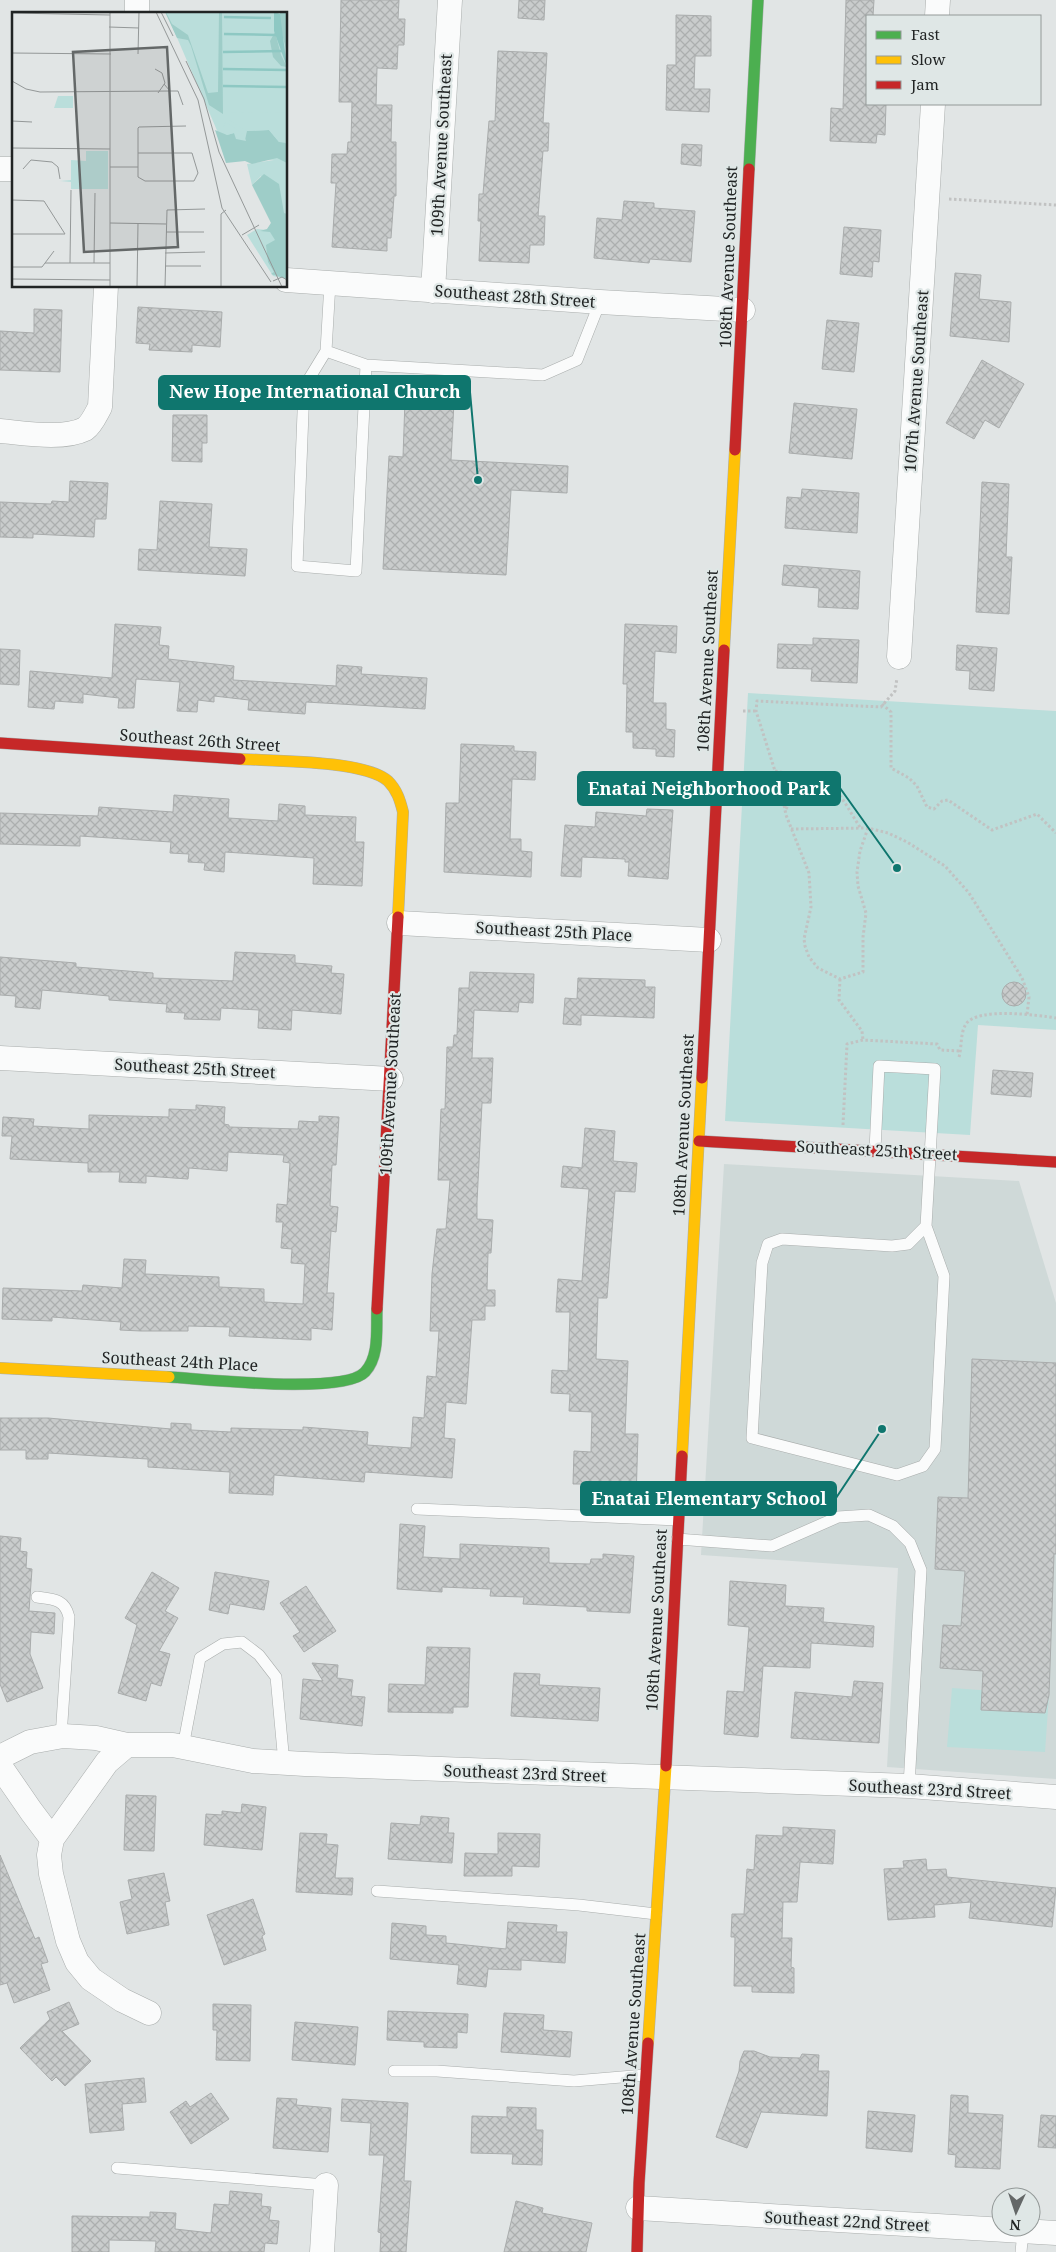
<svg xmlns="http://www.w3.org/2000/svg" width="1056" height="2252" viewBox="0 0 1056 2252" font-family="'Noto Serif',serif">
<style>
.built{fill:#cfd9d8}
.green{fill:#badedb}
.building{fill:url(#building-cross-hatch);stroke:#a9acac}
.lines{fill:none;stroke-linecap:round;stroke-linejoin:round}
.lane-casing{stroke:#a9adac;stroke-width:12}
.street-casing{stroke:#a9adac;stroke-width:25}
.fast-casing{stroke:#a9adac;stroke-width:12}
.slow-casing{stroke:#a9adac;stroke-width:12}
.jam-casing{stroke:#a9adac;stroke-width:12}
.path{stroke:#c1c2c2;stroke-width:3;stroke-dasharray:2.5 2.5;stroke-linecap:butt}
.lane{stroke:#fafbfb;stroke-width:11}
.street{stroke:#fafbfb;stroke-width:24}
.fast{stroke:#4caf50;stroke-width:11}
.slow{stroke:#ffc107;stroke-width:11}
.jam{stroke:#c62828;stroke-width:11}
.labels{text-anchor:middle;dominant-baseline:central;stroke-width:4.5;stroke-linejoin:round;paint-order:stroke}
.street-label{font-size:16px;fill:#212424;stroke:#dfe7e6}
.inset-river{fill:none;stroke:#8ec8c3;stroke-width:2.5}
.inset-road{fill:none;stroke:#949898;stroke-width:1}
.view{fill:#646868;fill-opacity:0.15;stroke:#646868;stroke-width:2.5}
.inset-edge{fill:none;stroke:#212424;stroke-width:2.5}
.leader{fill:none;stroke:#0f766e;stroke-width:2}
.callout-dot{fill:#0f766e;stroke:#dfe7e6;stroke-width:2}
.callout{fill:#0f766e;stroke:#0f766e;stroke-width:2}
.callout-label{font-size:18px;text-anchor:middle;font-weight:bold;fill:#fff}
</style>
<defs>
<pattern id="building-cross-hatch" width="8" height="8" patternUnits="userSpaceOnUse" patternTransform="scale(1.25)"><rect width="8" height="8" fill="#c9cccc"/><path d="M0 0l8 8M0 8l8-8" fill="none" stroke="#acafaf"/></pattern>
</defs>
<rect width="100%" height="100%" fill="#e1e5e5"/>
<path class="built" d="M724,1164l295,17 37,122v476l-169,-12 11,-199 -197,-13z"/>
<path class="green" d="M748,693l308,18v319l-78,-5 -8,110 -245,-14z
M952,1688l97,7 -4,57 -98,-5z"/>
<path class="building" d="M341,0h58l-1,19h7l-1,26h-6l-1,24 -20,-1 -1,37h16l-1,37h5v54h-2l-3,42h-4v13l-55,-4 4,-64h-5l1,-29h15l1,-12h3l1,-40h-13z
M519,0h26l-1,20 -26,-2z
M846,0h28l-1,16h-6v88h19l-1,31 -8,-1 -1,9 -46,-2 1,-33 12,1z
M676,15l35,1v40h-16l-1,33h16l-1,23 -43,-2 1,-45h9z
M498,51l49,2 -4,70h6l-1,28h-5l-5,65h7l-1,29h-14l-1,18 -50,-2 2,-40h-3l1,-27h4l6,-73h6z
M682,144l20,1 -1,21 -20,-2z
M624,201l30,2v5l41,3 -4,51 -41,-3 -1,4 -55,-5 3,-40 25,2z
M844,227l37,3 -2,32 -6,-1 -1,16 -32,-3z
M955,273l26,2 -2,24 32,3 -2,40 -59,-6z
M138,307l84,5 -2,35 -28,-2v7l-43,-2 1,-6 -14,-1z
M34,309l28,1 -2,62 -60,-2v-39l34,2z
M827,320l32,3 -5,49 -32,-3z
M982,360l42,24 -25,44 -14,-8 -11,19 -28,-16z
M405,400l49,2 -3,58 117,6 -1,27 -56,-3 -5,85 -123,-6 6,-113 14,1z
M794,403l63,6 -5,50 -63,-6z
M173,415h34v28h-5v19l-30,-1z
M70,481l38,2 -2,36h-11l-1,18 -61,-3v4l-33,-1v-35l51,2 1,-3 17,1z
M982,482l27,2 -3,73h6l-3,57 -33,-2z
M802,489l57,4 -2,40 -72,-5 2,-31 14,1z
M160,501l52,3 -3,43 38,2 -2,27 -107,-6 1,-21 18,1z
M784,565l76,6 -2,38 -40,-2 1,-19 -37,-3z
M115,624l46,3 -2,18 10,1 -1,13 66,7 -1,14 103,6 1,-21 25,2 -1,7 66,4 -2,31 -119,-7 -1,12 -57,-4 1,-10 -35,-4v6l-16,-2 -1,12 -20,-1 3,-29 -44,-3 -2,29h-16l1,-10 -36,-4v9l-28,-2 -1,8 -26,-2 2,-36 82,7z
M625,624l52,2 -1,27 -21,-2 -2,52h13v26l9,1 -1,27 -18,-1v-7l-23,-1v-16h-7l1,-48h-4z
M813,638l46,2 -2,43 -46,-2 1,-12 -35,-1 1,-24 35,1z
M957,645l40,3 -3,43 -25,-2 1,-18 -14,-1z
M0,649l20,1 -1,35 -19,-1z
M461,744l53,2v5l22,1 -1,28 -23,-1 -2,60h11v12l11,1 -1,25 -87,-5 2,-69h13z
M174,795l55,4 -1,19 50,3 1,-17 26,2v9l51,2 -1,25h9l-2,44 -49,-2 1,-26 -89,-6 -1,20 -20,-2 1,-7 -17,-1 1,-8 -19,-1 1,-11 -91,-6v10l-80,-2v-31l98,3 1,-9 74,5z
M647,809l26,1 -5,69 -40,-3 1,-14h-4v-3l-43,-2 -1,20 -20,-1 4,-51 30,2 1,-15 50,4z
M235,952l60,3v8l37,3 -1,7 13,1 -3,40 -49,-4 -1,20 -33,-2 1,-18 -38,-2 -1,12 -36,-1 1,-6 -19,-1 1,-8 -58,-4v-4l-67,-6 -2,19 -25,-2 1,-11 -16,-1v-38l76,6v4l77,6v5l80,3z
M470,972l64,2 -1,29 -14,-1 -1,10 -44,-2 -2,48h21l-2,45h-9l-5,99v17l16,1 -2,33h-3l-1,37h8v16h-10v14h-13l-6,84 -20,-2 -2,36 11,1 -3,39 -87,-6 -1,10 -90,-7 -1,20 -44,-2 1,-21 -82,-5v-8l-100,-6v6h-22v-9h-26v-32h48l123,11v-6l20,1v6l40,2v-4l72,2v-3l65,5 -1,13 44,3 2,-31 11,1 3,-42 9,1 3,-46h-9l2,-57 5,-45h9l4,-49h-12l3,-71h4l2,-62h6l1,-12h3l2,-47h10z
M578,978l67,2v7h10l-1,31 -73,-3v10l-18,-1 2,-26 12,1z
M1002 994a12 12 0 1 1 24 0a12 12 0 1 1-24 0Z
M993,1070l40,3 -2,24 -40,-3z
M196,1105l29,2 -1,17 5,1v2l69,2 1,-8 20,1v-6l20,1 -3,48h-4l-2,41 8,1 -2,25 -5,-1 -4,62h7l-2,37 -21,-2v12l-82,-4 1,-9 -42,-1v5h-47l-21,-1 1,-8 -69,-5v4l-50,-2 1,-31 79,3 1,-6 39,3 2,-29 22,1 -1,14 74,3v10l45,2v13l39,2 2,-40 -14,-1 1,-14 -11,-1 2,-26h-7l1,-18 10,1 3,-42 -7,-1 1,-7 -56,-3 -1,19 -38,-3 -1,11 -42,-3v7l-27,-1 1,-10h-32v-9l-78,-4 2,-23h-10l1,-19 31,2 -1,7 56,3v-14l80,2v-8l27,1z
M585,1128l30,3 -2,30 24,2 -2,29 -20,-1 -8,107h-9l-2,61 32,2 -3,73h13l-2,66 -48,-2 1,-14h-16l1,-33 17,1 1,-40 -23,-1 1,-17 -19,-1 1,-23 16,1 2,-59h-14l2,-33 24,2 7,-92 -28,-2 2,-21 19,2z
M972,1359l84,4v191h-2l-5,141 -4,18 -64,-3 2,-39 -43,-3 3,-43 18,1 4,-55 -30,-2 3,-72 30,1z
M400,1524l25,2 -2,31 37,2v-15l89,4v15l41,1 1,-5h12v-5l31,2 -4,57 -43,-2v-4l-64,-3 1,-7 -34,-1 1,-7 -49,-2v5l-45,-3z
M0,1536l21,2 -1,13 7,1 -1,16 6,1 -3,42 26,2 -1,21 -23,-2 -1,22 13,34 -36,14 -7,-18z
M152,1572l27,16 -14,23 13,7 -19,33 11,3 -9,32 -10,-3 -5,18 -28,-8 19,-68 -12,-7z
M215,1572l54,9 -5,29 -34,-6 -2,10 -19,-4z
M730,1581l56,4 -1,21 39,2 -1,14 51,4 -1,21 -62,-4 -1,25 -47,-2 -5,71 -34,-3 3,-43 17,1 5,-65 -21,-2z
M306,1586l30,45 -32,21 -11,-16 7,-4 -20,-29z
M427,1647l43,1 -2,59h-15v6l-65,-1 1,-28 36,1z
M312,1663l26,2 -1,13 16,2 -2,16 14,1 -3,29 -62,-7 3,-40 20,2z
M514,1673l26,1 -1,11 61,3 -2,33 -87,-5z
M854,1681l29,2 -4,60 -88,-5 4,-46 57,5z
M126,1795l30,1 -2,55 -30,-1z
M242,1804l24,3 -4,43 -58,-5 2,-31 16,1v-4l19,2z
M421,1816l28,2 -1,15h6l-2,30 -64,-4 3,-36 29,2z
M783,1827l52,3 -2,34 -33,-2 -3,40h-14l-1,36h10l-1,29 3,1v25l-42,-1v-6h-18l1,-49h-4l1,-23h12l3,-45 7,1 2,-35 27,1z
M300,1833l27,1 -1,10 12,1 -3,33h18l-1,17 -56,-3z
M498,1833l42,1 -1,33 -27,-1v10h-48l1,-23 33,1z
M0,1855l35,84 4,-2 9,25 -7,2 9,26 -36,13 -7,-20 -7,2z
M926,1859l1,11 19,-1 1,8 109,11 -4,39 -83,-9 2,-16 -37,3 1,12 -47,3 -4,-51 20,-1 -1,-7z
M164,1873l6,28 -5,1 4,23 -42,9 -7,-32 12,-3 -4,-19z
M253,1899l12,35 -3,2 4,14 -42,15 -17,-50z
M508,1922l49,3 -1,7h11l-2,31 -44,-3v10l-33,-1 -2,18 -29,-3 2,-19 -69,-6 2,-36 34,3v9l20,1v7l60,6z
M69,2002l10,22 -17,7 29,30 -26,25 -9,-9 -4,4 -32,-33 30,-29 -3,-7z
M213,2004l38,1 -1,56 -34,-1 1,-30h-4z
M388,2011l80,3 -1,19 -10,-1v16l-33,-1v-5l-37,-2z
M504,2013l40,2 -1,15 29,2 -2,25 -69,-5z
M295,2022l63,5 -3,38 -63,-5z
M744,2051h10l16,6 30,1 2,-4 17,1 -1,16h11l-2,45 -66,-4 -14,36 -31,-11 23,-66 1,-10z
M144,2078l2,24 -24,2 2,26 -34,3 -5,-49z
M211,2093l18,26 -38,25 -21,-32 16,-11 4,6z
M951,2095l17,1v17l35,2 -3,54 -45,-2 1,-12 -8,-1z
M277,2098l20,1 -1,6 35,3 -3,44 -55,-4z
M342,2099l66,4 -4,78h7l-5,71h-26l1,-19 -3,-1 6,-77h-15l2,-32 -30,-2z
M507,2107l29,1v22h7l-1,35 -30,-1 1,-10 -42,-1 1,-37 35,1z
M868,2111l47,4 -3,37 -46,-4z
M1041,2115l15,1v32l-18,-1z
M230,2191l32,3 -1,12 10,1 -2,13 10,1 -2,23 -12,-1 -1,9h-109l1,-11 -47,-1v12h-37v-36l78,1v-5l26,1 -1,16 36,4 3,-29 15,1z
M516,2201l27,7 -1,5 50,10 -6,29h-82z"/>
<g class="lines">
<g class="lane-casing">
<path id="lane" d="M330,283l-4,68 40,14 177,10 34,-15 23,-58
M326,351l-22,36 -7,179 59,5 10,-206
M875,1150l4,-84 56,3 -9,157 18,50 -9,173 -12,17 -26,9 -145,-37 10,-175 6,-19 14,-5 110,7 16,-2 18,-18
M417,1509l261,11
M677,1539l95,7 66,-29 31,-2 24,11 17,17 11,27 -12,216
M37,1597c16,2 28,2 32,20l-8,120
M183,1747l17,-89 23,-14 19,-2 17,13 17,22 8,86
M377,1891l202,14 77,9
M394,2071h43l137,10 71,-6
M117,2168l209,17
M1021,2252l2,-21"/>
</g>
<g class="street-casing">
<path id="street" d="M137,14v-14
M937,16l1,-16
M0,169h14
M286,280l314,22 143,8
M433,291l17,-291
M0,431c24,2 63,9 85,-2 7,-5 11,-15 15,-22l6,-121
M899,657l34,-553
M399,923l310,17
M0,1058l391,21
M127,1745l-20,17 -55,77 -3,16 2,19 17,67 9,21 14,17 31,21 27,13
M0,1757l30,-15 33,-6 33,2 31,7h46l80,16 52,3 604,22 147,11
M0,1766l31,45 21,28
M638,2208l418,25
M322,2252l4,-67"/>
</g>
<g class="fast-casing">
<path id="fast" d="M749,169l9,-169
M169,1377c35,2 175,18 196,-5 15,-16 11,-44 12,-63"/>
</g>
<g class="slow-casing">
<path id="slow" d="M724,650l11,-200
M240,759c33,2 125,1 148,22 9,9 12,19 15,31l-5,105
M0,1368l169,9
M682,1456l20,-378
M648,2043l18,-277"/>
</g>
<g class="jam-casing">
<path id="jam" d="M735,450l14,-281
M0,743l240,16
M702,1078l22,-428
M699,1141l357,21
M377,1309l21,-392
M666,1766l16,-310
M637,2252l2,-69 9,-140"/>
</g>
<path class="path" d="M949,199l107,6
M882,704l9,8v56l18,10 8,8 10,21 7,2 8,-8 6,-1 44,30 45,-16 19,19
M743,711h13
M775,771l14,3 12,8
M786,809l15,-27c33,-10 43,22 59,45
M868,828l-8,23 -3,21 1,14 8,27 -3,24v35l-23,7 -22,-11 -9,-11 -4,-11 -1,-7 7,-32 -2,-34 -23,-58 -5,-25 -25,-79 1,-10 124,6 14,-16 2,-13
M791,829l77,-1 20,5 19,9 38,24 24,27 53,85 7,19 -2,18
M840,979l-1,21 23,31 1,9
M959,1057c3,-10 1,-24 7,-33 11,-17 72,-9 90,-6
M843,1125l4,-81 16,-4 74,4 3,6 21,1"/>
<use href="#lane" class="lane"/>
<use href="#street" class="street"/>
<use href="#fast" class="fast"/>
<use href="#slow" class="slow"/>
<use href="#jam" class="jam"/>
</g>
<g class="labels">
<g class="street-label">
<text transform="translate(441 145) rotate(-87)">109th Avenue Southeast</text>
<text transform="translate(728 257) rotate(-88)">108th Avenue Southeast</text>
<text transform="translate(515 296) rotate(4)">Southeast 28th Street</text>
<text transform="translate(916 381) rotate(-86)">107th Avenue Southeast</text>
<text transform="translate(707 661) rotate(-87)">108th Avenue Southeast</text>
<text transform="translate(200 740) rotate(4)">Southeast 26th Street</text>
<text transform="translate(554 931) rotate(3)">Southeast 25th Place</text>
<text transform="translate(195 1068) rotate(3)">Southeast 25th Street</text>
<text transform="translate(390 1084) rotate(-87)">109th Avenue Southeast</text>
<text transform="translate(683 1125) rotate(-87)">108th Avenue Southeast</text>
<text transform="translate(877 1150) rotate(3)">Southeast 25th Street</text>
<text transform="translate(180 1361) rotate(3)">Southeast 24th Place</text>
<text transform="translate(656 1620) rotate(-87)">108th Avenue Southeast</text>
<text transform="translate(525 1773) rotate(2)">Southeast 23rd Street</text>
<text transform="translate(930 1789) rotate(3)">Southeast 23rd Street</text>
<text transform="translate(633 2024) rotate(-86)">108th Avenue Southeast</text>
<text transform="translate(847 2221) rotate(3)">Southeast 22nd Street</text>
</g>
</g>
<g transform="translate(12 12)">
<rect width="275" height="275" fill="#e1e5e5"/>
<path d="M154,0h121v267l-14,-3 -26,-41 10,-6 10,1 4,-7 -10,-47 -9,9 -5,-21 27,-4 -46,-4zM46,84h15v12h-19zM74,139h22v38h-37v-7l-11,-1 11,-1v-20l15,1z" fill="#badedb"/>
<path d="M153,0h57l1,102 -14,-9 -18,-59 -3,-6 -11,-2zM268,0h7v41l-7,-27zM263,20l6,23 6,12 -6,-1 -8,-9 -3,-16zM203,118l12,5 7,-2 11,7 2,-9 22,-1 10,12 7,1 1,20 -10,-5 -25,6 -7,-3 -19,2zM252,162l15,10 5,29 3,1v65l-16,-5 3,-2 -6,-10 -2,-17 9,-5 -5,-8 -10,-1 7,-2 4,-6 -19,-38z" fill="#9ecdc8"/>
<path d="M154,0h53l-1,80 -10,1 -20,-58 -16,-11zM217,100l58,1v32l-4,-5 -4,2 -10,-12 -22,1 -18,-11zM214,110l18,13 2,6 -10,-2 -2,-6 -7,2 -4,-8z" fill="#badedb"/>
<path d="M262,0l6,2 7,53 -13,-36z" fill="#8ec8c3"/>
<path class="inset-river" d="M212,5l47,1M212,22l52,1M211,40l60,-1M211,57l64,1M211,74l64,1"/>
<path class="inset-road" d="M144,0l42,88 24,108 49,74M149,0l12,24M1,1l97,2M97,15l30,1M0,41l99,1M126,42l1,-42M174,49l18,38 15,53 63,135M143,57l7,4 3,10 -7,10M0,69l14,8 14,3 130,-1M152,72l6,7h8l5,14M0,109l20,1M0,136l98,1M126,141h54l6,20 -4,8h-49l-7,-4v-49l1,-1 47,-1M98,155h28M11,157l8,-9 21,2 6,5 2,12M0,188l32,1 21,33M98,211l56,1M154,220h38M0,222h53M0,222v-34M230,223l17,-10M153,241l40,-1M33,251l9,-12M58,251l1,-73M82,251l1,-70M153,254h36M0,255h30l3,-4h65M0,267l98,1M261,269l9,-4 5,3M98,275v-275M125,275l1,-64M153,275l2,-77 38,-1M209,275v-73l5,-4M217,275h28"/>
<path class="view" d="M155,35l11,200 -94,5 -11,-200z"/>
<rect width="275" height="275" class="inset-edge"/>
</g>
<path class="leader" d="M478 480L470 392M897 868L840 788M882 1429L836 1498"/>
<g class="callout-dot">
<circle cx="478" cy="480" r="5"/>
<circle cx="897" cy="868" r="5"/>
<circle cx="882" cy="1429" r="5"/>
</g>
<g class="callout">
<rect x="159" y="376" width="311" height="33" rx="5"/>
<rect x="578" y="772" width="262" height="33" rx="5"/>
<rect x="581" y="1482" width="255" height="33" rx="5"/>
</g>
<g class="callout-label">
<text x="315" y="398">New Hope International Church</text>
<text x="709" y="795">Enatai Neighborhood Park</text>
<text x="709" y="1505">Enatai Elementary School</text>
</g>
<rect x="866" y="15" width="175" height="90" fill="#dfe7e6" stroke="#939998"/>
<rect x="876" y="31" width="25" height="8" fill="#4caf50" stroke="#939998"/>
<text x="911" y="40" font-size="15" fill="#212424">Fast</text>
<rect x="876" y="56" width="25" height="8" fill="#ffc107" stroke="#939998"/>
<text x="911" y="65" font-size="15" fill="#212424">Slow</text>
<rect x="876" y="81" width="25" height="8" fill="#c62828" stroke="#939998"/>
<text x="911" y="90" font-size="15" fill="#212424">Jam</text>
<g transform="translate(1016 2212) rotate(183)"><circle r="24" fill="#dfe7e6" stroke="#939998"/>
<path d="M0-4L9 19L0 12L-9 19Z" fill="#646868"/>
<text y="-8" font-size="14" font-weight="bold" text-anchor="middle" fill="#212424">N</text>
</g>
</svg>
